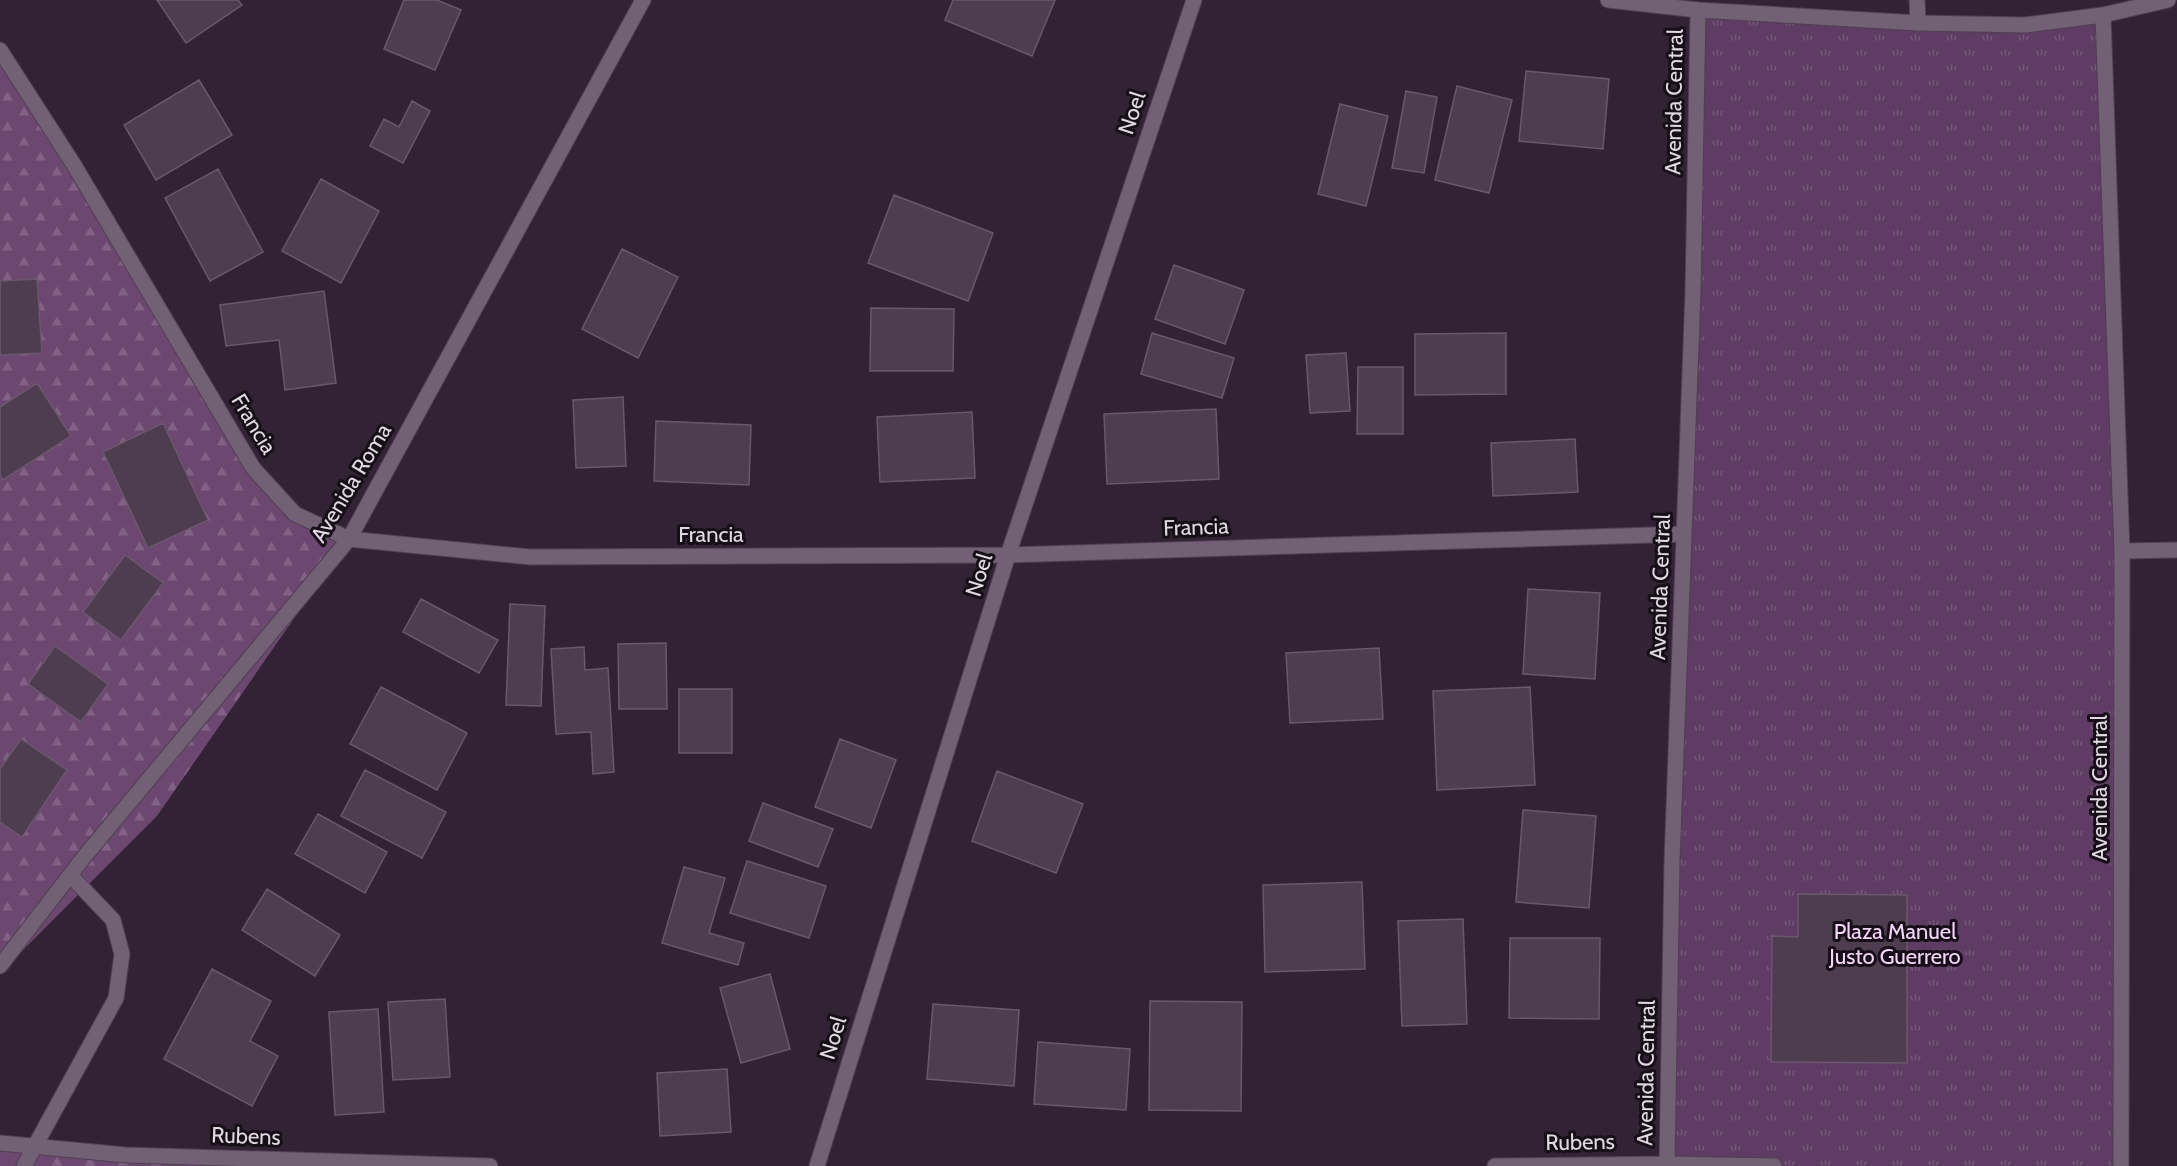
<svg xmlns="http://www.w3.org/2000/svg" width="2177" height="1166" viewBox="0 0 2177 1166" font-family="Cabin,sans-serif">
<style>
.grass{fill:url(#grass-tufts)}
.forest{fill:url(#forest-firs)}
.building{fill:#4d3d4f;stroke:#69586c;stroke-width:1.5}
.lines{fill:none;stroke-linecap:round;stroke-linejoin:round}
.minor-casing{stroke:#4e4150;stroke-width:17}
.tertiary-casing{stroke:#4e4150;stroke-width:17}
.secondary-casing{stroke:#4e4150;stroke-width:17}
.minor{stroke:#726074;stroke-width:15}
.tertiary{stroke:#726074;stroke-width:15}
.secondary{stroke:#726074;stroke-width:15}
.labels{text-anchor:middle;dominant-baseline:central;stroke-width:6;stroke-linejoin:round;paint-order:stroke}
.street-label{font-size:22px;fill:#e2d8e3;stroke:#160f17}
.park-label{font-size:22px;fill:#f6d4fb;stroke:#160f17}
</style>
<defs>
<pattern id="grass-tufts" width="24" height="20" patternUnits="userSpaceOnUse" patternTransform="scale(1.5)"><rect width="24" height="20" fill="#5e3c63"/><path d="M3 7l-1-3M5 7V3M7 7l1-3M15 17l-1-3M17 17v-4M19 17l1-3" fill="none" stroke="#755779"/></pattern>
<pattern id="forest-firs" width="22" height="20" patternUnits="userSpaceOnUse" patternTransform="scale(1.5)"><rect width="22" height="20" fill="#6c4871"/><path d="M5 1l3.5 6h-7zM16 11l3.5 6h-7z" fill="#816285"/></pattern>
</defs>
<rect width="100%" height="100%" fill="#322334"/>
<path class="grass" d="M1698,10l220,13 185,-8 19,827 -1,324h-452z"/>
<path class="forest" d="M0,50l253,418 42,46 54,25 -192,277 -157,157z
M0,1141l436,25h-436z"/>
<path class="building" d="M157,0h81l4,5 -56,38z
M404,0h33l24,10 -26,60 -51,-21z
M953,0h102l-23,56 -87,-36z
M1526,71l83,8 -6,70 -84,-8z
M199,80l33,55 -76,45 -32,-55z
M1457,86l55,14 -23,93 -54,-13z
M1406,91l31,6 -13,76 -32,-5z
M412,101l18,10 -27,52 -33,-17 14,-27 15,8z
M1340,104l48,12 -22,90 -48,-12z
M218,169l45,83 -53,29 -45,-83z
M321,179l58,32 -38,72 -59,-32z
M894,195l99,38 -25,68 -100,-38z
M622,249l56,28 -40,81 -56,-29z
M1174,265l70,25 -19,54 -70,-25z
M37,279l5,74 -42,2v-74z
M324,291l12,92 -51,7 -6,-50 -53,6 -6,-41z
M871,308l83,1 -1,62h-83z
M1152,333l82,25 -12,40 -81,-24z
M1506,333v61l-91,1v-61z
M1346,353l4,58 -40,2 -4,-58z
M1358,367h45v67h-46z
M37,383l34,53 -68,44 -3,-5v-68z
M623,397l3,69 -50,2 -3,-68z
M1216,409l3,70 -112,5 -3,-70z
M972,412l3,66 -95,4 -3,-65z
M656,421l95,4 -2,60 -95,-4z
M163,423l45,97 -60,28 -45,-96z
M1575,439l3,53 -85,4 -2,-53z
M125,555l38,28 -42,57 -38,-28z
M1528,589l72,4 -5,86 -72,-5z
M421,599l77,41 -19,33 -76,-41z
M510,604l35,2 -4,100 -35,-1z
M666,643l1,66h-48l-1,-65z
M55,646l53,38 -27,38 -53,-38z
M584,647l1,23 23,-2 6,104 -21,2 -2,-42 -35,2 -5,-85z
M1379,648l4,71 -93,4 -4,-70z
M381,687l86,46 -30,57 -87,-46z
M1530,687l5,98 -98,5 -4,-99z
M679,689h53v64h-53z
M21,739l46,31 -45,67 -22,-15v-53z
M840,739l56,21 -25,68 -56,-21z
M365,770l81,42 -24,46 -81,-42z
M997,771l86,33 -27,69 -84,-32z
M763,803l70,26 -15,38 -69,-26z
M1523,810l73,6 -7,92 -73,-6z
M318,814l69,38 -22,41 -70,-39z
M747,861l79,25 -17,52 -79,-25z
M684,867l41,11 -16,55 35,10 -6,22 -76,-22z
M1362,882l3,87 -100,3 -2,-87z
M267,889l73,46 -25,41 -73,-46z
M1798,894l109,1v168l-136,-1 1,-126 26,1z
M1463,919l4,105 -65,2 -4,-105z
M1510,938h90l-1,81 -90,-1z
M212,969l59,32 -21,40 28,15 -26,50 -88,-47z
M770,974l20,75 -49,14 -21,-75z
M445,999l5,78 -57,3 -5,-78z
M1150,1001l92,1 -1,109 -92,-1z
M933,1004l86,6 -5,76 -87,-7z
M378,1009l6,103 -49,3 -6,-103z
M1038,1042l92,7 -4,61 -92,-6z
M727,1069l4,63 -71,4 -3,-63z"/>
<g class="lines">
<g class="minor-casing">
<path id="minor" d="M2103,15l19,536 -1,615
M0,50l74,115 179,303 42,46 54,25 181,18 478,-2 676,-21
M2122,551l55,-1
M0,966l84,-109 265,-318 294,-539
M0,1143l126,12 364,11
M24,1166l92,-168 6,-44 -9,-34 -43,-45
M817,1166l191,-611 186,-555
M1495,1166l172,-2 107,2
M1667,1166l5,-305 21,-570 5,-281"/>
</g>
<g class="tertiary-casing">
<path id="tertiary" d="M1917,0l1,23"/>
</g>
<g class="secondary-casing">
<path id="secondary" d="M1608,0l90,10 220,13 107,2 78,-10 65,-15"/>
</g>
<use href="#minor" class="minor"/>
<use href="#tertiary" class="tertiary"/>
<use href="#secondary" class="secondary"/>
</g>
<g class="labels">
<g class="street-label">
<text transform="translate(1674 102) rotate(-89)">Avenida Central</text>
<text transform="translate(1132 113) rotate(-72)">Noel</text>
<text transform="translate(254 424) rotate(59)">Francia</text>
<text transform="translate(351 483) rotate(-59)">Avenida Roma</text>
<text transform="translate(1196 527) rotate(-2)">Francia</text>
<text x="711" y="534">Francia</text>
<text transform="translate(979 575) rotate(-73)">Noel</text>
<text transform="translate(1660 587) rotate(-88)">Avenida Central</text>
<text transform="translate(2099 788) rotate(-90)">Avenida Central</text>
<text transform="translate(833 1038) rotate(-73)">Noel</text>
<text transform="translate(1646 1073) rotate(-89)">Avenida Central</text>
<text transform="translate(246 1136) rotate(2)">Rubens</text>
<text transform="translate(1580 1142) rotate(-1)">Rubens</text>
</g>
<g class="park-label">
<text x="1895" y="931">Plaza Manuel<tspan x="1895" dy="25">Justo Guerrero</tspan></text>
</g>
</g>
</svg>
